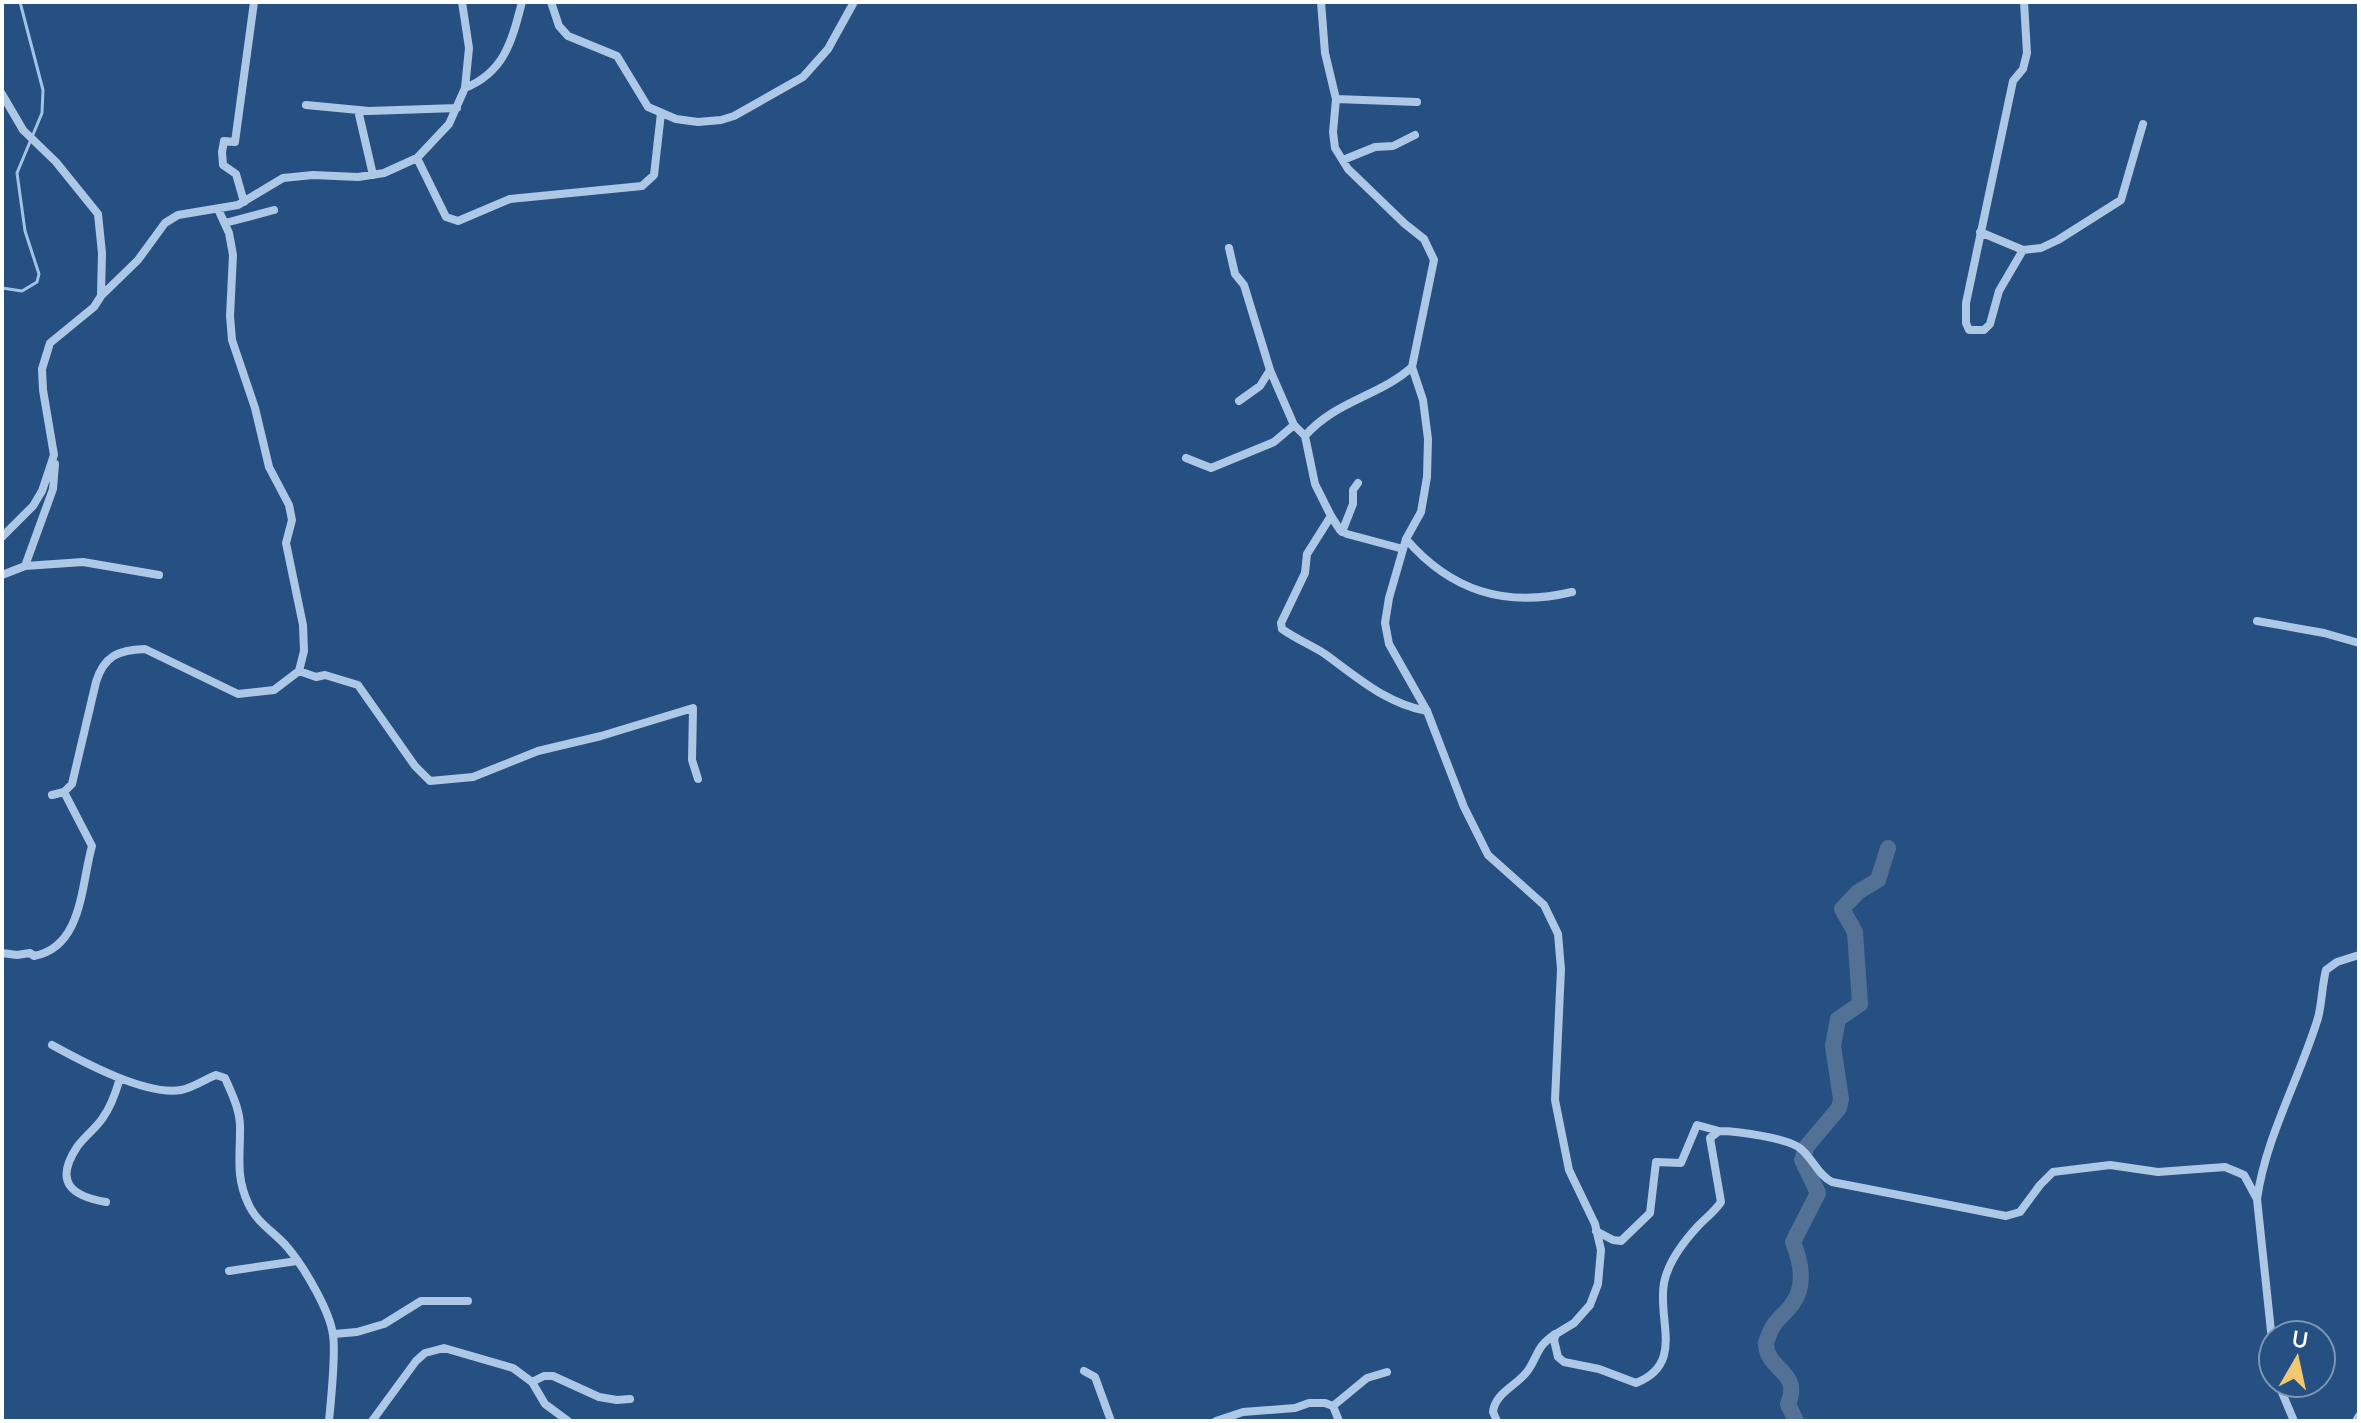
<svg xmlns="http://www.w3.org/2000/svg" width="2361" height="1423" viewBox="0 0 2361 1423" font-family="Manrope,sans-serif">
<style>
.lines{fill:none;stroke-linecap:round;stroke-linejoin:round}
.stream{stroke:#a1c3e7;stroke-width:3}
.river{stroke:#537195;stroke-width:16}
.street{stroke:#adc8e7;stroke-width:8}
</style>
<rect width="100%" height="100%" fill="#255081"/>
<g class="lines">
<path class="stream" d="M2,288l20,3 15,-9 2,-8 -14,-43 -8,-58 25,-60 1,-23 -23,-88"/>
<path class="river" d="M1796,1421l-8,-17c14,-33 -21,-33 -22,-60 0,-3 3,-9 4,-12 5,-13 16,-18 23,-29 13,-18 8,-41 0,-61l25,-49 -16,-33 5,-14 32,-38 2,-9 -8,-53 5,-27 22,-15 -5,-72 -13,-23 16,-17 20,-12 10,-32"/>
<path class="street" d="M551,2l8,24 9,10 49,20 31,51 28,12 22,3 23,-2 13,-4 69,-39 25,-28 26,-47
M1321,2l4,51 11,46 -3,33 2,16 13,21 57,55 19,15 10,21 -22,107 11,33 5,39 -1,38 -6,35 -15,27 -17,59 -4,25 4,21 38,67 37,96 24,48 56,50 14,29 3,35 -6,131 14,70 26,54 6,26 -3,34 -8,21 -16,18 -18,11 -2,6 4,17 6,5 35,7 37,14c49,-19 21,-63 28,-100 4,-21 21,-43 35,-58 8,-8 16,-14 22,-23l-11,-64 9,-7c17,0 70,7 82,18 12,10 17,26 31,33l174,34 14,-4 20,-27 13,-13 57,-7 48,7 67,-5 19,8 13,24c9,-63 42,-119 61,-181 4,-15 4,-33 8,-48l11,-8 22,-7
M2024,2l3,51 -4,16 -10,12 -47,222v20l3,7h15l6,-6 9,-33 24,-41 18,-2 17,-8 63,-40 22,-76
M465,88c40,-16 47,-48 57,-86
M2,94l21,36 33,32 42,52 4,39 -1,43
M1336,99l81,3
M306,105l63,6 88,-3
M358,110l15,65
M417,158l29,59 12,4 52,-22 132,-13 12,-11 7,-62
M1343,160l32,-13 18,-1 22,-11
M244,202l-8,-28 -13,-9 -1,-13 2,-11 11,1 19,-140
M225,223l49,-13
M1980,232l43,18
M1229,248l6,26 9,11 26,85 24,55 11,11 10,48 16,32 9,14 7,4 56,15
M1239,401l21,-15 10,-16
M1305,436c30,-35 75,-40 107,-69
M1186,458l25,10 63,-26 20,-17
M1331,516l-24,38 -2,19 -24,50 1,6c14,10 29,16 43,25 33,24 62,50 102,57
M1342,532l11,-28v-14l5,-7
M2,537l31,-31 9,-15 12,-36 -11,-65 -1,-21 8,-26 44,-36 7,-11 37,-36 27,-37 13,-8 60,-10 45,-27 30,-3 45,2 26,-4 33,-15 32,-34 16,-36 4,-40 -7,-46
M1406,539c45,52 99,69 166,53
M25,566l58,-4 76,13
M2,575l23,-9 28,-77 2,-25
M2257,621l67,12 35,10
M299,671l17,6 9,-2 33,10 57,81 15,15 43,-4 65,-26 63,-15 92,-28 -1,52 6,19
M52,795l12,-3 8,-8 24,-102c8,-26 22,-32 49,-33l93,45 36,-4 25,-19 5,-20 -1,-26 -17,-82 6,-23 -3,-15 -20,-38 -14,-59 -23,-68 -2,-24 3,-61 -4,-22 -11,-24
M2,953l15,2 13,-2 4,3c49,-9 47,-72 58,-110l-28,-54
M52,1045c31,17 94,51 129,45 12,-2 24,-11 35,-15l9,3c8,18 16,34 15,53 0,27 -4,46 8,72 9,21 27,29 40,45 16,19 42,63 45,87 3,19 -2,64 -4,86
M2257,1199l16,151
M106,1202c-35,-6 -52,-20 -29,-55 7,-10 18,-18 25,-28 9,-12 14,-27 18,-41
M1596,1231l17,9 8,1 29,-28 6,-51 25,1 16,-38 22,6
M229,1271l68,-10
M334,1334l23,-2 27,-8 37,-23h47
M1084,1371l11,6 16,44
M532,1382l12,-6h9l46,21 18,3 13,-1
M2278,1383l16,38
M1333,1406l6,15
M372,1421l44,-60 9,-8 19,-5 69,20 19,14 13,22 23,17
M1216,1421l27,-9 52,-4 14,-5h16l8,3 34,-28 20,-6
M1497,1421l-4,-9c2,-20 26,-27 36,-43 11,-18 7,-21 26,-35
M2356,1421l3,-5"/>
</g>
<rect width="2361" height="1423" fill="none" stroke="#ffffff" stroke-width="8"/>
<g transform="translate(2297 1359) rotate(9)"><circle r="38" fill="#255081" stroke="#7c96b3" stroke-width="2"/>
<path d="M0-6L14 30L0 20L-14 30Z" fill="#f0c871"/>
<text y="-12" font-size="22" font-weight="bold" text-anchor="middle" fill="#ffffff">U</text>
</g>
</svg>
